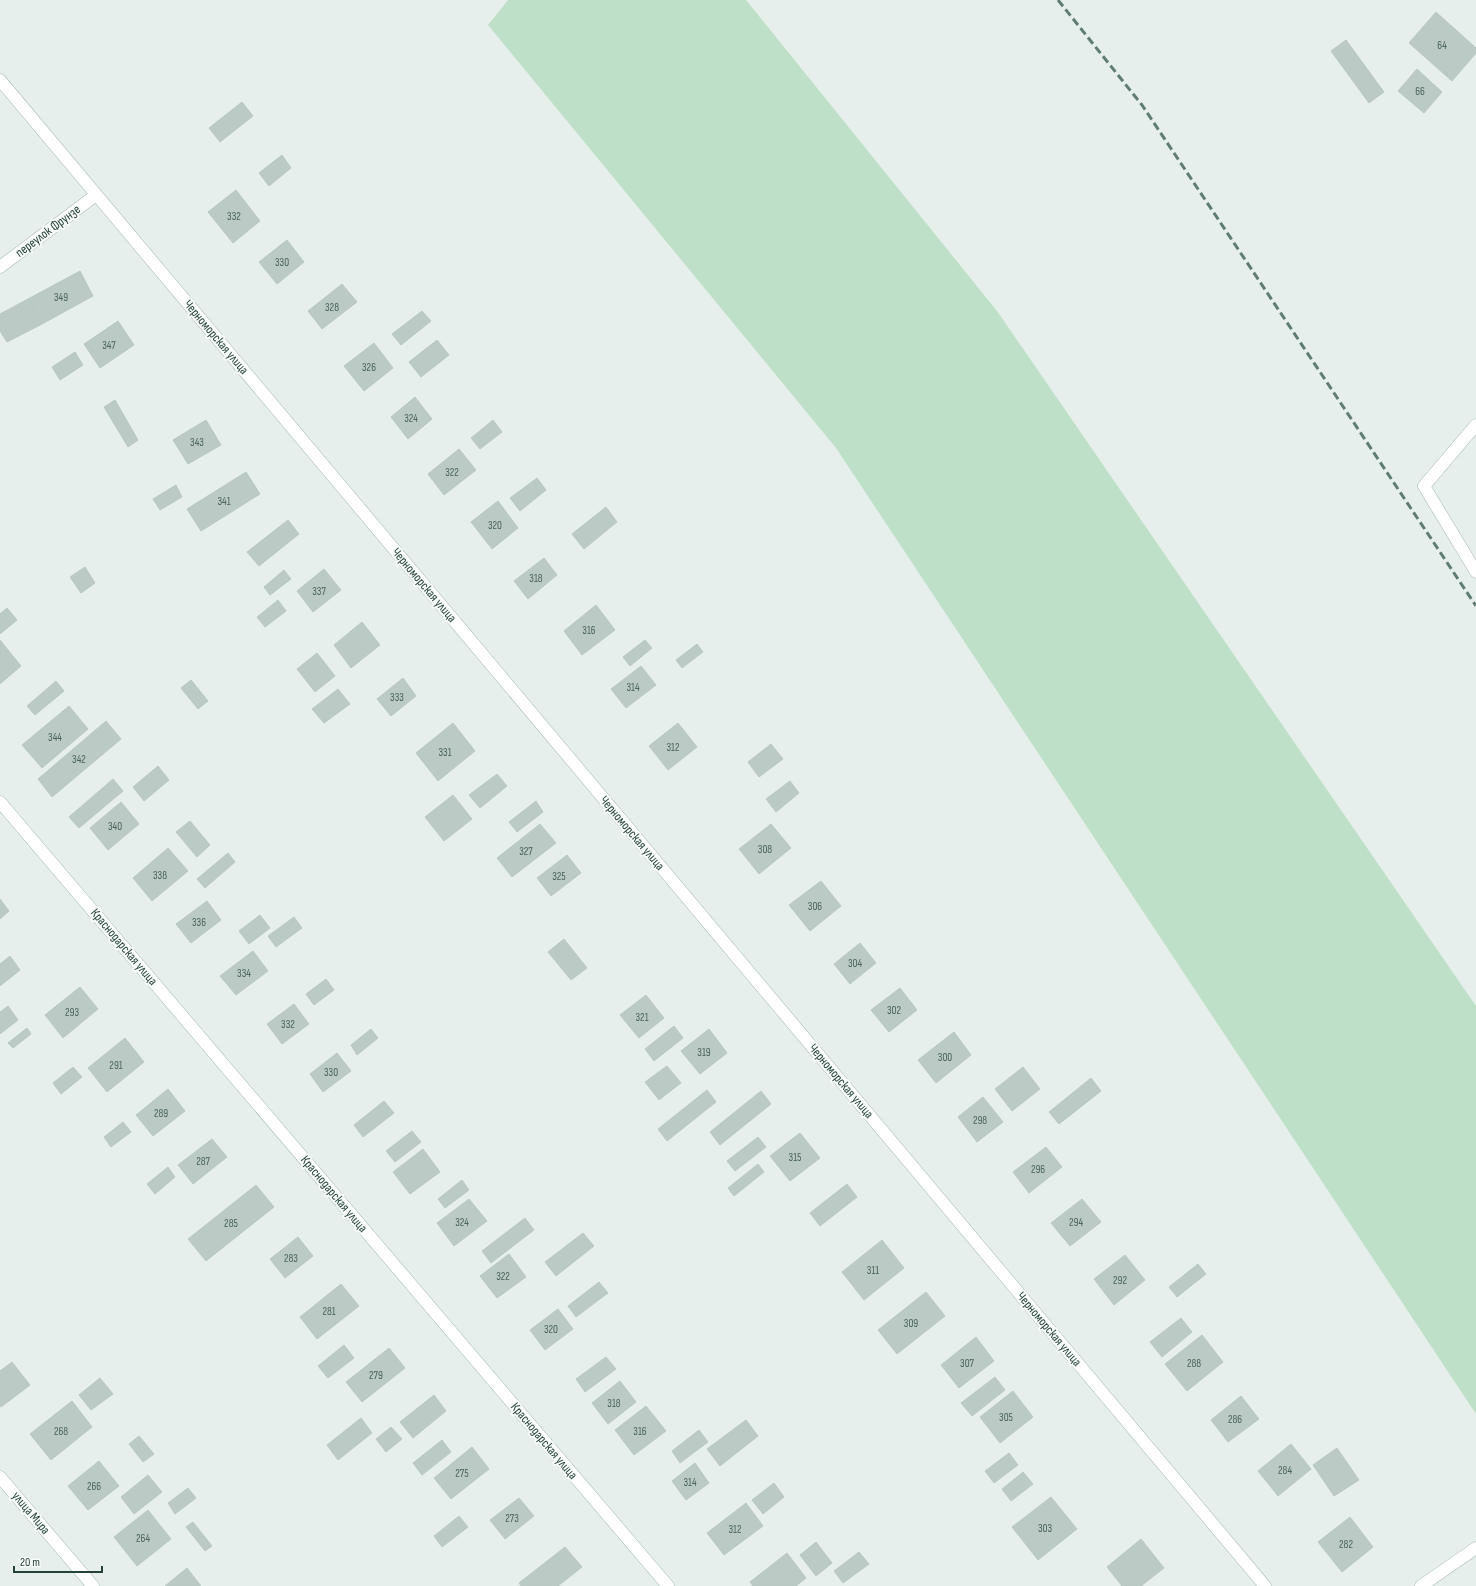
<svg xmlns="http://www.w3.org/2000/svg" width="1476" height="1586" viewBox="0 0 1476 1586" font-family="'Sofia Sans Condensed',sans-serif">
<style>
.green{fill:#bfe0c8}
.building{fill:#bbcac4;stroke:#b8c9c2}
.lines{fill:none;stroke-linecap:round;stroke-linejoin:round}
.lane-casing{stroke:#a8b8b2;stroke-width:13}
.street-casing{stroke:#a8b8b2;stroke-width:13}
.secondary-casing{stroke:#a4bbb3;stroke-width:13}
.lane{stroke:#fff;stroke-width:12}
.street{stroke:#fff;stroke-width:12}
.secondary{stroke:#fff;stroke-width:12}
.rail{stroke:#5f7d75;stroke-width:3;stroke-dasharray:8 4;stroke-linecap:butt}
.labels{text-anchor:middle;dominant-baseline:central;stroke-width:4;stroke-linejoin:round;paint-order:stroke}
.number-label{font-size:11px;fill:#4a645c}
.street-label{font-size:13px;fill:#24423a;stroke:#f7fbf9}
</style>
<rect width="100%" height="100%" fill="#e6efeb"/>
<path class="green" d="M508,0h238l251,311 479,695v408l-640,-966 -348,-423z"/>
<path class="building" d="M1436,12l40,36v5l-24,28 -43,-38z
M1346,40l38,52 -15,11 -38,-52z
M1417,69l25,23 -18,21 -26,-22z
M242,102l11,14 -33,26 -11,-14z
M282,155l9,13 -22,18 -10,-13z
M236,190l24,31 -27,22 -25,-31z
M287,240l17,22 -27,22 -18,-22z
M80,271l13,25 -51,28 -14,-25z
M342,284l15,18 -35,27 -14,-18z
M28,299l14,25 -35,18 -7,-11v-17z
M422,311l9,10 -30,24 -9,-11z
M118,321l16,24 -34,23 -16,-24z
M437,340l12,15 -28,22 -12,-15z
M374,343l19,25 -29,23 -20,-25z
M75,352l8,13 -23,15 -8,-13z
M415,397l17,22 -24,20 -17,-22z
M115,400l23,40 -10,7 -24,-40z
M206,420l15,25 -33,19 -15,-24z
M493,420l9,12 -22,17 -9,-11z
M459,449l17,21 -32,25 -16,-21z
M246,472l14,22 -59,37 -14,-22z
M537,478l9,12 -26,21 -10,-13z
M176,485l6,12 -22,13 -7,-11z
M498,501l20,27 -26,21 -21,-27z
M606,507l11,15 -33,27 -12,-15z
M288,520l11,14 -40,32 -12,-14z
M544,558l13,17 -29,24 -14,-18z
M85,567l10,16 -14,10 -11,-16z
M324,569l17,21 -28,22 -16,-21z
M284,570l7,9 -21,16 -6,-8z
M278,600l8,11 -21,16 -8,-10z
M596,605l19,25 -33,25 -18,-24z
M7,608l10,12 -17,14v-20z
M362,622l18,23 -29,23 -17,-23z
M0,640l21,26 -21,18z
M645,640l7,8 -22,18 -7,-9z
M697,644l6,8 -21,16 -6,-8z
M317,653l18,23 -20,16 -18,-23z
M641,666l15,19 -30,23 -15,-19z
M403,678l13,18 -25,20 -14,-17z
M191,680l17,21 -10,8 -17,-21z
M56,681l8,10 -29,24 -8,-9z
M338,689l12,15 -26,19 -12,-14z
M69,706l19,23 -46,39 -20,-23z
M106,721l15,18 -69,58 -14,-18z
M453,723l22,28 -37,30 -22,-28z
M678,723l19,24 -29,23 -19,-24z
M771,744l12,15 -24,18 -11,-15z
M158,766l11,14 -25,21 -11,-14z
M497,774l10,12 -27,22 -11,-13z
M113,779l10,12 -44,37 -10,-11z
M790,781l9,12 -23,19 -10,-13z
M453,795l19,24 -28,22 -19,-24z
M536,801l7,11 -26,20 -8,-10z
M121,802l18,22 -31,26 -18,-22z
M190,821l20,24 -13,12 -21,-25z
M540,824l16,19 -44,34 -15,-19z
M771,824l20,24 -32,26 -20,-25z
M168,848l20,23 -36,30 -19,-23z
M228,853l7,9 -30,26 -8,-9z
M567,855l14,18 -30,23 -14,-18z
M821,881l20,25 -31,25 -21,-26z
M0,899l9,12 -9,8z
M207,901l14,19 -30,23 -15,-19z
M260,915l10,13 -21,16 -10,-13z
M294,917l8,11 -26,19 -8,-11z
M564,939l23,29 -16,12 -23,-28z
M860,943l16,20 -26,21 -16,-20z
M253,951l15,20 -32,24 -16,-19z
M10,956l10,14 -20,16v-22z
M326,979l8,11 -20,15 -8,-11z
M80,987l18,22 -35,29 -18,-23z
M900,988l17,22 -28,22 -18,-22z
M646,995l18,23 -25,20 -19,-23z
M294,1004l15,20 -27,20 -15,-20z
M8,1006l10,14 -18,14v-22z
M674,1026l9,12 -29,23 -9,-12z
M27,1028l4,6 -18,14 -5,-5z
M371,1029l7,9 -21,17 -6,-10z
M709,1029l18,24 -27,21 -19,-23z
M954,1032l17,23 -35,28 -18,-23z
M125,1038l19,24 -37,30 -19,-24z
M337,1053l14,18 -28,21 -13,-18z
M667,1066l14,17 -22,17 -14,-18z
M73,1067l9,10 -21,17 -8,-11z
M1023,1067l17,22 -28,22 -17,-22z
M1091,1078l10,13 -42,33 -10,-12z
M168,1089l17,22 -32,25 -17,-21z
M707,1090l9,12 -49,39 -9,-12z
M761,1091l10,13 -51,41 -10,-13z
M983,1097l20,25 -26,20 -19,-25z
M384,1101l10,12 -31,24 -9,-12z
M123,1122l8,10 -20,15 -7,-10z
M412,1131l9,11 -26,20 -9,-11z
M800,1133l20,25 -30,23 -20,-25z
M758,1137l8,10 -31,24 -8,-10z
M212,1139l15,18 -34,27 -15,-19z
M1046,1147l16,20 -33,26 -16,-21z
M423,1149l17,23 -30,22 -17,-22z
M758,1164l6,8 -30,24 -6,-8z
M168,1167l7,10 -20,17 -8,-10z
M462,1180l7,10 -24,18 -7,-9z
M847,1184l10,13 -37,29 -10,-13z
M256,1185l18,22 -68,54 -18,-22z
M469,1199l18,22 -33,25 -17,-23z
M1082,1199l19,23 -31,24 -19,-23z
M525,1218l9,12 -43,33 -9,-12z
M583,1233l11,13 -38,30 -11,-14z
M298,1237l15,19 -28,22 -15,-19z
M882,1240l22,28 -40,32 -22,-28z
M509,1254l17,23 -29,21 -17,-22z
M1125,1255l20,25 -31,25 -20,-26z
M1198,1264l8,10 -29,23 -8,-10z
M599,1282l9,11 -32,24 -8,-11z
M341,1284l18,22 -42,33 -17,-22z
M926,1292l19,24 -48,38 -19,-24z
M558,1309l15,20 -28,21 -15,-20z
M1181,1318l11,14 -30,25 -12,-15z
M1202,1335l21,27 -36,29 -22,-27z
M976,1337l18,24 -35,27 -18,-23z
M344,1345l10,13 -26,20 -10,-12z
M389,1348l16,20 -43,34 -16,-20z
M606,1357l10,12 -31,23 -9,-13z
M12,1362l18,23 -29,22 -1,-2v-34z
M995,1377l10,13 -33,26 -11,-13z
M100,1378l13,16 -22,16 -12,-15z
M620,1381l16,21 -28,22 -16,-21z
M1013,1391l20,26 -33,26 -20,-26z
M434,1395l12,16 -33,27 -13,-16z
M1241,1396l18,23 -31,23 -17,-22z
M72,1401l20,26 -41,33 -21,-26z
M646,1406l20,25 -32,24 -19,-25z
M361,1418l11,15 -34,27 -11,-15z
M746,1420l12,16 -38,30 -13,-17z
M391,1427l11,12 -16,13 -10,-13z
M699,1430l9,12 -28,21 -8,-12z
M139,1436l15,18 -11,8 -14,-18z
M442,1440l9,12 -29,23 -9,-12z
M1291,1444l20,25 -33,27 -20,-25z
M472,1447l17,22 -38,30 -17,-21z
M1337,1448l22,32 -25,16 -21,-31z
M1009,1453l9,12 -24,18 -9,-12z
M99,1461l20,25 -31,24 -20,-24z
M695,1463l14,20 -23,17 -14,-19z
M1023,1472l10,12 -22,17 -9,-12z
M148,1475l14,17 -28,22 -13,-17z
M774,1483l10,14 -21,17 -11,-14z
M188,1488l8,10 -21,16 -7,-11z
M1051,1497l26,32 -39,31 -26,-33z
M519,1498l15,18 -29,23 -15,-19z
M746,1503l17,23 -39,29 -17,-22z
M148,1510l23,29 -34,27 -23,-29z
M459,1516l9,11 -26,20 -8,-11z
M1350,1517l23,30 -31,25 -24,-30z
M193,1522l19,24 -7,5 -19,-24z
M1141,1539l23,29 -23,18h-19l-15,-19z
M816,1542l16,21 -16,13 -16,-21z
M565,1547l17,20 -24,19h-37l-2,-3z
M859,1552l10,12 -26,19 -9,-12z
M787,1553l19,25 -10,8h-43l-3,-4z
M187,1568l14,18h-36z"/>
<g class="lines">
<g class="lane-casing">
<path id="lane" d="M1476,425l-52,61 52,86"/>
</g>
<g class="street-casing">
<path id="street" d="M0,80l1265,1506
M0,267l96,-72
M0,1477l93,109
M1421,1586l55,-38"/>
</g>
<g class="secondary-casing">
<path id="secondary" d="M0,802l668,784"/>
</g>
<use href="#lane" class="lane"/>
<use href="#street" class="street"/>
<use href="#secondary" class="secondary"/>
<path class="rail" d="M1058,0l84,105 334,501"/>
</g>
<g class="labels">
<g class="number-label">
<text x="1442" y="45">64</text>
<text x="1420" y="91">66</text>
<text x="234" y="216">332</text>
<text x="282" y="262">330</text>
<text x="61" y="297">349</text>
<text x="332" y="307">328</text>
<text x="109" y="345">347</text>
<text x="369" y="367">326</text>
<text x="411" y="418">324</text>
<text x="197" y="442">343</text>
<text x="452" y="472">322</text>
<text x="224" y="501">341</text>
<text x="495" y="525">320</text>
<text x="536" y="578">318</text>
<text x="319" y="591">337</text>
<text x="589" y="630">316</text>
<text x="633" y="687">314</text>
<text x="397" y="697">333</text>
<text x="55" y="737">344</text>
<text x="673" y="747">312</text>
<text x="445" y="752">331</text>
<text x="79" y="759">342</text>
<text x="115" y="826">340</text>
<text x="765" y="849">308</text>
<text x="526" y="851">327</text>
<text x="160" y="875">338</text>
<text x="559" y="876">325</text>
<text x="815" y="906">306</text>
<text x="199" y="922">336</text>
<text x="855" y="963">304</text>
<text x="244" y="973">334</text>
<text x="894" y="1010">302</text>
<text x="72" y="1012">293</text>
<text x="642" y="1017">321</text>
<text x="288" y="1024">332</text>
<text x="704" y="1052">319</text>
<text x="945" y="1057">300</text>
<text x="116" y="1065">291</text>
<text x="331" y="1072">330</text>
<text x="161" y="1113">289</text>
<text x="980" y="1120">298</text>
<text x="795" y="1157">315</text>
<text x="203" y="1161">287</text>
<text x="1038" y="1169">296</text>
<text x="462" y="1222">324</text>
<text x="1076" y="1222">294</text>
<text x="231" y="1223">285</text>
<text x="291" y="1258">283</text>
<text x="873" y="1270">311</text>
<text x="503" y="1276">322</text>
<text x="1120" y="1280">292</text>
<text x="329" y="1311">281</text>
<text x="911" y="1323">309</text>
<text x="551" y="1329">320</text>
<text x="967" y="1363">307</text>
<text x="1194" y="1363">288</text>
<text x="376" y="1375">279</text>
<text x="614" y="1403">318</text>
<text x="1006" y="1417">305</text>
<text x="1235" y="1419">286</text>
<text x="61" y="1431">268</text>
<text x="640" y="1431">316</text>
<text x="1285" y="1470">284</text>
<text x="462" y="1473">275</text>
<text x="690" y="1482">314</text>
<text x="94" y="1486">266</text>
<text x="512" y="1518">273</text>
<text x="1045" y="1528">303</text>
<text x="735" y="1529">312</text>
<text x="143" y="1538">264</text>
<text x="1346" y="1544">282</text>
</g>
<g class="street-label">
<text transform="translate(48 231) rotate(-37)">переулок Фрунзе</text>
<text transform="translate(216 337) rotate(50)">Черноморская улица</text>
<text transform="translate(424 585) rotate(50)">Черноморская улица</text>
<text transform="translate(632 833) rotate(50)">Черноморская улица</text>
<text transform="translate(124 947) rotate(50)">Краснодарская улица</text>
<text transform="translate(841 1081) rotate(50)">Черноморская улица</text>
<text transform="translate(334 1194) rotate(50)">Краснодарская улица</text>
<text transform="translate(1049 1329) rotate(50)">Черноморская улица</text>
<text transform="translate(544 1441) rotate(50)">Краснодарская улица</text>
<text transform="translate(31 1513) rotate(50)">улица Мира</text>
</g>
</g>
<path d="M14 1566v6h88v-6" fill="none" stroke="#24423a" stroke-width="2"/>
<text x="20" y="1566" font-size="12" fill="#24423a" stroke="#f7fbf9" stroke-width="3" paint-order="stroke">20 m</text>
</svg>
